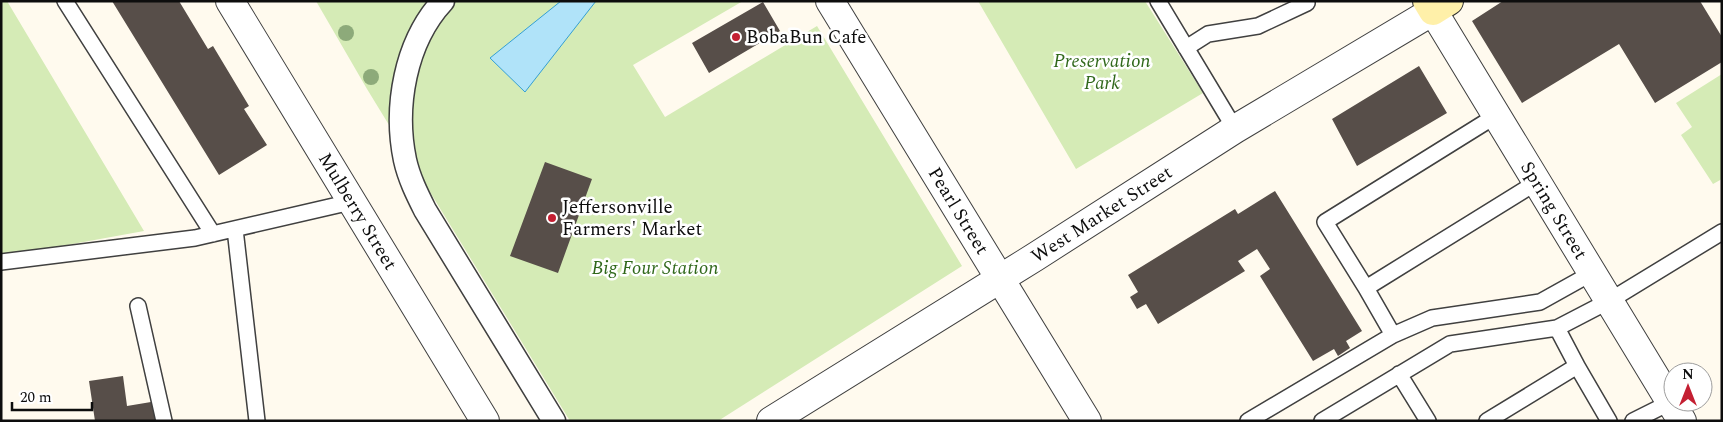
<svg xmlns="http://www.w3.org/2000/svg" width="1723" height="422" viewBox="0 0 1723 422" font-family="Spectral,serif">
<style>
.green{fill:#d5ebb6}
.water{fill:#b0e3f9;stroke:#349fd3}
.building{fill:#574e49}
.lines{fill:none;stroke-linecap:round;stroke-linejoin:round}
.service-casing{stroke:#404040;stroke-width:18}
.pedestrian-casing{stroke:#404040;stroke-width:25}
.minor-casing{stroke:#404040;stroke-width:30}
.tertiary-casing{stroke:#404040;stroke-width:30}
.secondary-casing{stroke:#2f2f2f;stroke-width:30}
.service{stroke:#fff;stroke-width:15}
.pedestrian{stroke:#fff;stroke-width:22}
.minor{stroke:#fff;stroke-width:28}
.tertiary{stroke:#fff;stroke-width:28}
.secondary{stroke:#fff0a9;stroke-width:28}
.tree{fill:#8daa7a}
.poi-dot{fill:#c41f32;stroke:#fff;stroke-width:2}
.labels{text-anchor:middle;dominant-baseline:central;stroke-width:5;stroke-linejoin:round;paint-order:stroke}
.poi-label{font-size:19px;fill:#0d0d0d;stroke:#fff;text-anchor:start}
.park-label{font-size:19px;font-style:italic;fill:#30681b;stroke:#fff}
.street-label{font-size:19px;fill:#0d0d0d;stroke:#fff}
</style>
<rect width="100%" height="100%" fill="#fffaee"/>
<path class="green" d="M1,1h6l137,230 -143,26z
M316,1h427l-110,64 32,52 152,-91 145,240 -244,155h-148l-203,-332z
M978,1h167l58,92 -127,76z
M1722,74v105l-9,5 -32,-49 11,-8 -16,-24z"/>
<path class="water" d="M561,1h35l-71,91 -35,-34z"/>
<path class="building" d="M112,1h67l29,48 5,-3 36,60 -5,3 23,36 -48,30z
M1503,1h197l22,36v25l-67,41 -36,-59 -97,59 -50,-82z
M763,2l17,29 -71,42 -17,-30z
M1419,66l28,47 -90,53 -25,-47z
M545,162l47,17 -34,94 -48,-17z
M1275,191l87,140 -16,10 4,7 -12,8 -4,-7 -21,12 -53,-85 10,-7 -13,-20 -19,12 7,10 -87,53 -12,-20 -9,5 -7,-12 8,-5 -10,-17 107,-66 3,5z
M123,376l4,30 30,-5 3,20h-65l-6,-40z"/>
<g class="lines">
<g class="service-casing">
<path id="service" d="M65,1l148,233
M1158,1l77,128
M1186,48l22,-14 50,-8 49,-23
M1497,115l-172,107 41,66 171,-106
M235,229l22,192
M1,262l194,-24 156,-36
M1366,288l27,47 39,-17 108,-16 52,-29
M138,306l26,115
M1557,328l20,38
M1399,374l29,47
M1248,421l145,-86
M1322,421l128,-77 107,-16 52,-27 113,-69
M1487,421l90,-55 32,55
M1633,421l38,-19"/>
</g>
<g class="pedestrian-casing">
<path id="pedestrian" d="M443,1c-38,41 -49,106 -38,159 4,18 12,34 20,50l129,211"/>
</g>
<g class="minor-casing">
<g id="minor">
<path id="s1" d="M230,1l255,420"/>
<path id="s2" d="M830,1l257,420"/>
</g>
</g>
<g class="tertiary-casing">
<g id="tertiary">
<path id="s3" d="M771,421l264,-164 200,-128 198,-118 249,410"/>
</g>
</g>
<g class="secondary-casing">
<path id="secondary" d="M1427,1l6,10 16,-10"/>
</g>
<use href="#service" class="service"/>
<use href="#pedestrian" class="pedestrian"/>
<use href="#minor" class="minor"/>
<use href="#tertiary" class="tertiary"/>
<use href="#secondary" class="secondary"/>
</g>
<g class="tree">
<circle cx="346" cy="33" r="8"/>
<circle cx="371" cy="77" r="8"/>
</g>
<g class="poi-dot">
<circle cx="736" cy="37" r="5"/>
<circle cx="552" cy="218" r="5"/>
</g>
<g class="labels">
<g class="poi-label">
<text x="746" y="37">BobaBun Cafe</text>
<text x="562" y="207">Jeffersonville<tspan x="562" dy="22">Farmers' Market</tspan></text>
</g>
<g class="park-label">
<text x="1102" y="61">Preservation<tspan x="1102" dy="22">Park</tspan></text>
<text x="655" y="268">Big Four Station</text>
</g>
<g class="street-label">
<text stroke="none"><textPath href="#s1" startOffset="246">Mulberry Street</textPath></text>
<text stroke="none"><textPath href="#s2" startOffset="246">Pearl Street</textPath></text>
<text stroke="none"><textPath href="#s3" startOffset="1012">Spring Street</textPath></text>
<text stroke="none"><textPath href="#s3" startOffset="390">West Market Street</textPath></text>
</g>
</g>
<rect width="1723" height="422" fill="none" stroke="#0d0d0d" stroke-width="5"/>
<g transform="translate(1688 387)"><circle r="24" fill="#ffffff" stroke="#9e9e9e"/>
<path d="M0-4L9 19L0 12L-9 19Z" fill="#c41f32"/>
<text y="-8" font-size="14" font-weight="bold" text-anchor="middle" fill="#0d0d0d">N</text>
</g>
<path d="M12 402v8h80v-8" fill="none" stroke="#0d0d0d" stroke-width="2.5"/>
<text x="20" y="402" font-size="15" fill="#0d0d0d" stroke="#ffffff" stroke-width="4" paint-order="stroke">20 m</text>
</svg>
